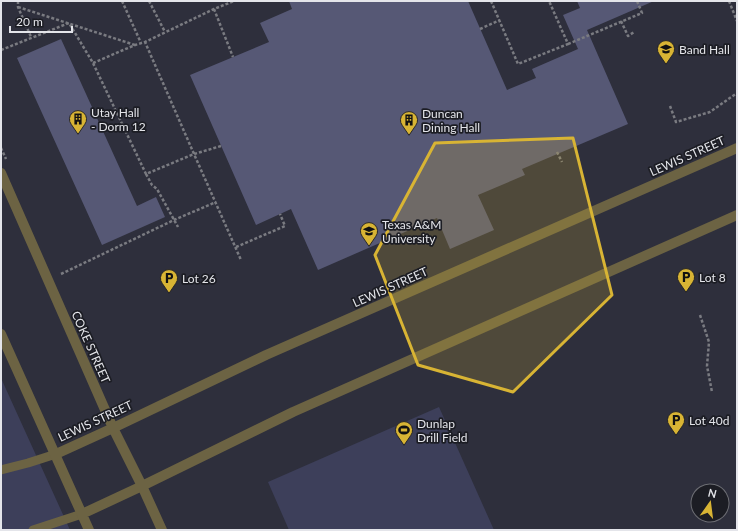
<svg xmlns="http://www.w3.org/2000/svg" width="738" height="531" viewBox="0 0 738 531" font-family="Lato,sans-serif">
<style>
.built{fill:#2e2f3c;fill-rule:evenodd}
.green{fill:#3d3f5a}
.building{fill:#565875}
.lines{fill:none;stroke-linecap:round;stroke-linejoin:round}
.path{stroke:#7a7b81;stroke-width:2.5;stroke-dasharray:3 2;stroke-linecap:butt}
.service{stroke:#6c6343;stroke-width:9}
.minor{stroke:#6c6343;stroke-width:10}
.marked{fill:#d8b434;fill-opacity:0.2;stroke:#d8b434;stroke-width:3;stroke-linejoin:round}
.labels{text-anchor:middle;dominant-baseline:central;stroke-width:3.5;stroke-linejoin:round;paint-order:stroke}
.poi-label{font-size:12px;fill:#e4e5ea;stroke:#1c1d24;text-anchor:start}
.street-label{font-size:12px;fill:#e4e5ea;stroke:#1c1d24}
</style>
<rect width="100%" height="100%" fill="#26262e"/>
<path class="built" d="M1,1h736v529h-736zM698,491h24v24h-24z"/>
<path class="green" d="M1,378l4,9 65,143h-69z
M439,407l55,123h-205l-21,-48z"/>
<path class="building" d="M289,1h179l39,89 29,-12 -4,-9 46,-20 -15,-34 17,-7 -3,-7h77l-67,29 41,94 -106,45 3,6 -47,20 16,35 -44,19 -13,-31 -119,52 -27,-61 -35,16 -66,-150 79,-33 -9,-19 32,-14z
M61,39l76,167 19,-9 9,20 -63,28 -85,-187z"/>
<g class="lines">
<path class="path" d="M18,1v6l13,30
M122,1l19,42
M149,1l16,31
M491,1l27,63 50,-20 -19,-43
M729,1l8,20
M18,7l117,38
M214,9l19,48
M621,21l7,15 6,-4
M480,29l20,-9
M568,44l74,-31 -5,-12
M1,50l68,-27 24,40 53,111 48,-20 -49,-112
M93,63l42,-18 10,-3 69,-33 20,-8
M670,106l6,16 34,-10 27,-19
M221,146l-27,8 47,106
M1,148l5,11
M557,152l5,10
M146,174l6,11 5,4 21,38
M236,247l49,-21 -5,-12
M61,274l113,-54 42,-18
M700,315l9,27 -2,24 5,26"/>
<path class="service" d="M1,470l27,-7 28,-9
M33,530l49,-16"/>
<path class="minor" d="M1,173l112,255 29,58 20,44
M1,334l88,196
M56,454l57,-26 153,-73 471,-207
M82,514l60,-28 151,-74 444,-197"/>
</g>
<path class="marked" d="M573,138l39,157 -99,97 -95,-27 -43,-110 60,-112z"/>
<defs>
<g id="university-pin" transform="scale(0.9)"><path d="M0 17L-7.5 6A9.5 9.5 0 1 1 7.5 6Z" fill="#d8b434" stroke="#1c1d24"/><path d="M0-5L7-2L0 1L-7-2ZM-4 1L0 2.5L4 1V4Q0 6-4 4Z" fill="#111"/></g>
<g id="building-pin" transform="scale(0.9)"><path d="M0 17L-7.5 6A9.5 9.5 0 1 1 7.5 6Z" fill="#d8b434" stroke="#1c1d24"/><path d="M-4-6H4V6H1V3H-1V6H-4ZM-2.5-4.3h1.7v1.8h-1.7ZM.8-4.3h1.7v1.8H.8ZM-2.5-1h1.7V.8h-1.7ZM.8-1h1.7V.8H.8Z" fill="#111"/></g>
<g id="parking-pin" transform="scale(0.9)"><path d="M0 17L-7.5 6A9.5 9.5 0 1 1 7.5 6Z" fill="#d8b434" stroke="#1c1d24"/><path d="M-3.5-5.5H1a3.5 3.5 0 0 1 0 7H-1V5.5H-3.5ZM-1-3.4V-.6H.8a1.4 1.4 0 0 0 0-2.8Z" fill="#111"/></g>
<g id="stadium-pin" transform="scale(0.9)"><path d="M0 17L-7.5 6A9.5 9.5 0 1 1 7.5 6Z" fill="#d8b434" stroke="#1c1d24"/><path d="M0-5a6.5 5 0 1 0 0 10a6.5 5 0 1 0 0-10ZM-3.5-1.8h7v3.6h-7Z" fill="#111"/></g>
</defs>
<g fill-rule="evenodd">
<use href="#university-pin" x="666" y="49"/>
<use href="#building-pin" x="78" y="119"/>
<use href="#building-pin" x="409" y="120"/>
<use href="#university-pin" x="369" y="231"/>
<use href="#parking-pin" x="686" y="277"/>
<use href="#parking-pin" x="169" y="278"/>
<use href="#parking-pin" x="676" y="420"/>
<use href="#stadium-pin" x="404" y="430"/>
</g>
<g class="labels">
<g class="poi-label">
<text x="679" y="49">Band Hall</text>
<text x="91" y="112">Utay Hall<tspan x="91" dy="14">- Dorm 12</tspan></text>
<text x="422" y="113">Duncan<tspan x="422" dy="14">Dining Hall</tspan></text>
<text x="382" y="224">Texas A&amp;M<tspan x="382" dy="14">University</tspan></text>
<text x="699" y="277">Lot 8</text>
<text x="182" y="278">Lot 26</text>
<text x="689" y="420">Lot 40d</text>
<text x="417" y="423">Dunlap<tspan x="417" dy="14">Drill Field</tspan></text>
</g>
<g class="street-label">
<text transform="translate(687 156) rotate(-24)">LEWIS STREET</text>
<text transform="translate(390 287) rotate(-24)">LEWIS STREET</text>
<text transform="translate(91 347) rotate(66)">COKE STREET</text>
<text transform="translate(95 421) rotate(-25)">LEWIS STREET</text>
</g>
</g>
<rect width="738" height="531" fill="none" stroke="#e4e5ea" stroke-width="4"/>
<g transform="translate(710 503) rotate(14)"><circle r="19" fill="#1c1d24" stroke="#6c6d73"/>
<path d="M0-3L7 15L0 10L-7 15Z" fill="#d8b434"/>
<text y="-6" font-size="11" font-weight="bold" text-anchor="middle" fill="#e4e5ea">N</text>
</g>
<path d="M10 26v6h62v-6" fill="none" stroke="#e4e5ea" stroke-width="2"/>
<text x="16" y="26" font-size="12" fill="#e4e5ea" stroke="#1c1d24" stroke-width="3" paint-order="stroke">20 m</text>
</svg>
